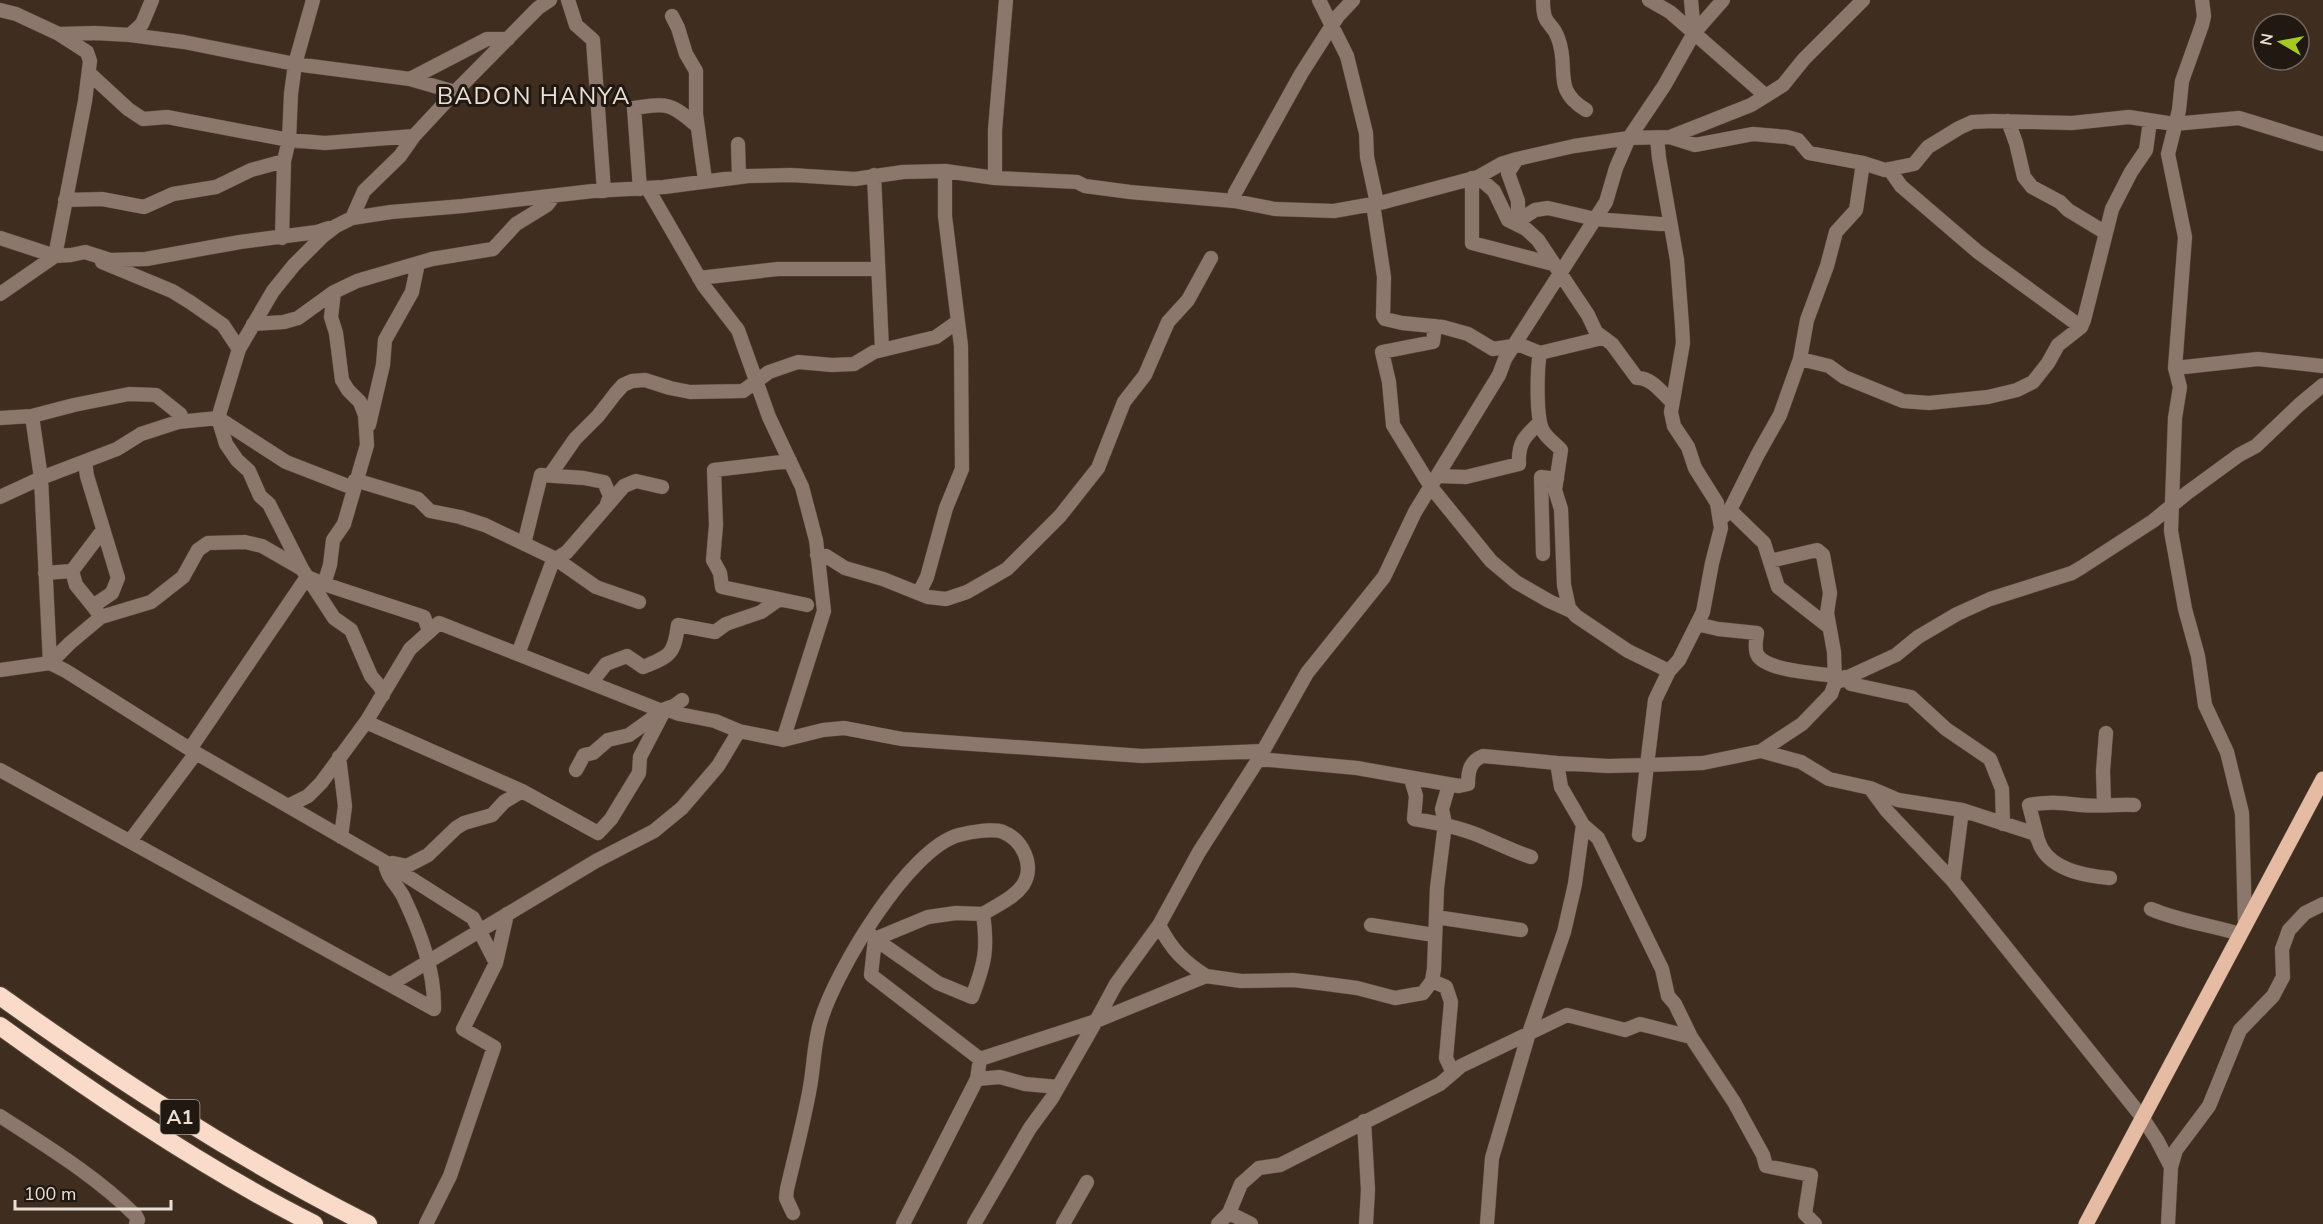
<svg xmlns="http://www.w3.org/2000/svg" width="2323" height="1224" viewBox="0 0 2323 1224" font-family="'Nunito Sans',sans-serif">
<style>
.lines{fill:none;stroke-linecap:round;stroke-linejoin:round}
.minor-casing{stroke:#5a4a3c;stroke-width:15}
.major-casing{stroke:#5a4a3c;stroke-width:16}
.highway-casing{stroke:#5a4a3c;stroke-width:20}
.minor{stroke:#8b776b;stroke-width:14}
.major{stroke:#e5bba3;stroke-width:15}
.highway{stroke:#fadbc9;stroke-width:18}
.labels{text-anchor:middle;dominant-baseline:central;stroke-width:6;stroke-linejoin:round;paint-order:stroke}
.shield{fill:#201811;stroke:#ada39a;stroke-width:1.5}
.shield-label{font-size:20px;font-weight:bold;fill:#eaded5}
.quarter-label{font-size:24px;letter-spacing:1.5px;fill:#eaded5;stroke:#201811}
</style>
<rect width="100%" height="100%" fill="#3f2e1f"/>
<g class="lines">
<g class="minor-casing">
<path id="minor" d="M568,0l8,25 17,15 11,151
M1319,0l28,56 19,77 1,24 10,46
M1543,0c0,28 8,19 15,38 12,31 -7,51 28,72
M1649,0l21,12 96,84
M1691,0l3,33
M2202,0l2,16 -2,9 -20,56 -3,29 -11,44 17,83 -10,131 5,19 -5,31 -4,113 14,78 13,47 7,49 22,47 15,61 3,112
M0,10l16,4 43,20 28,18 3,9 -5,40 -30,155 -55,-18
M672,16l6,12 8,26 10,17v43l9,66
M59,34l36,-1 35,2 54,7 111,22 115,15 45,13
M130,35l12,-11 10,-24
M89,73l39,36 15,10 24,-2 122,23 36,3 89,-7
M410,79l77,-40h21
M2008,121l8,22 8,34 8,10 28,15 8,8 38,23
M1670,137l25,8 58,-11 34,3 11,3 11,13 54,10 22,7 29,-6 14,-17 31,-19 13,-6 21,-1 79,2 57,-6 45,7 65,-6 84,26
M738,144l1,33
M1517,159l-9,14 10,28v20
M1889,169l12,17 77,66 103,75
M874,175l8,174
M1478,177l16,14 14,29 18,9 12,11 50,75 8,17 16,12 25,34c14,-1 25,15 35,24
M995,178v-48l11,-130
M1472,178v65l81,21
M640,189l-6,-81c34,-5 37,-5 63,18
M65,200l37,-1 42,8 29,-13 43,-7 35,-17 33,-9
M1234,201l1,-8 66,-119 37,-58 15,-16
M1373,204l11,73 -1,39 2,3 17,4 41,4 25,7 25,15 27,-4 20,8c-3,15 -4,62 2,76 4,9 13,14 19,21l-6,40 6,19 3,76 5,23 7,8 52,35 41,20
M352,218l12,-27 36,-35 14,-20 41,-44 83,-84 12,-8
M1517,224l1,-3 17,-11 13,-2 47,11 65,5 10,-1
M282,238l2,-77 5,-21 2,-46 4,-30 18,-64
M102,262l70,29 18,11 33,23 16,24
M699,278l79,-9h99
M0,294l55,-38 16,-1 14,-3 25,8 36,-1 94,-17 77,-10 12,-4
M253,324l31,-2 14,-4 36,-26 23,-11 75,-22 61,-10 23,-25 31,-19 7,-9
M1435,326l-2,16 -51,10 7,30 4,43 38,62 60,74 25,21 33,19 22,10
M1540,353l62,-15
M1800,359l29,7 15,11 59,24 26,2 59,-6 29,-7 16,-8 15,-19 10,-18 23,-18 3,-7 28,-111 19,-37 15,-22 4,-29
M2175,368l83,-9 65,7
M32,416l9,62 9,185
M0,418l32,-2 42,-11 55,-11 27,1 24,19 2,4 -4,4
M369,425l14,-60 2,-25 27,-48 6,-29
M790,461l-76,9 2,55 -3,35 7,13 2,14 85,18
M85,462l2,14 31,102 -6,15 -19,13 8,11
M550,475l25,-36 23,-23 17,-22 8,-9 9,-4 13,-1 25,8 20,4 53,-1 26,-19 29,-10 34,3 22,-1 20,-12 62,-15 21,-15
M1439,476l27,1 53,-13c-1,-21 5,-27 21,-42
M355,480l63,19 12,12 30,6 25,8 71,34 40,28 43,15
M353,488l-67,-26 -68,-44 8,26 11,16 12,11 11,25 9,8 33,65 32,49 17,12 20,46 10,12 2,7
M0,497l41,-19 76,-29 24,-15 37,-12 40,-4 21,-69 34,-58 21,-26 29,-29 13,-10 16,-8 39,-6 72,-6 130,-15 71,-4 84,-11 43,-1 64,4 48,-7 42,-1 50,7 82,4 8,4 45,6 104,9 41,8 59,2 50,-9 94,-25 23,-13 16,-5 57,-13 55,-8 41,-1 81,-32 32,-20 21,-26 59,-59
M1730,510l34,33 14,44 51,40
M1721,519l9,-9 28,-56 22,-39 20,-56 7,-39 20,-54 9,-34 20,-22 7,-47
M524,544l17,-69 43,3 20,4 6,14 -4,11
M1543,554l-2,-77 16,2
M817,555l9,1 19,12 38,11 45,18 18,2 21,-7 40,-23 53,-53 38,-48 26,-66 21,-27 23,-53 20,-22 23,-42
M556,559l11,-7 57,-66 12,-5 26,6
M1770,561l47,-11 6,5 7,38 -3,20 7,39 1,31
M72,571l31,-41
M45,573l27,-2 4,14 17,21
M307,577l17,7 6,-19 3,-25 11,-16 23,-79 -2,-30 -5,-13 -12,-12 -6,-10 -6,-47 -5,-16 3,-25
M324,584l100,33 5,14
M919,593l8,-16 19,-69 16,-39 -1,-123 -16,-130v-45
M1697,624l21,5 39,4c-1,6 -3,17 1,23 11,15 58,17 77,20
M518,654l36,-96
M50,663l16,8 130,82 189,109 88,56 23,45
M0,670l50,-7 20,-20 31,-26 50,-15 32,-25 15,-27 10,-7 37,-1 17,4 40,23
M1845,677l6,7 60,13 35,32 44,30 12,30 1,35
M591,683l15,-19 21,-8 16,11c28,-11 31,-13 35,-42l37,7 11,-8 35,-12 17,-12
M366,722l156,69 76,42 13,-14 28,-46 1,-16 25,-48 14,5 36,7 24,10 44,9 41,-129 -8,-71 -14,-53 -33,-70 -31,-87 -34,-44 -56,-97
M783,740l40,-10 21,-2 58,11 240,17 121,-5
M190,749l117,-172
M1761,751l40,11 28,17 41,9 28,12 64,10 71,23c6,4 5,10 9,16 13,22 45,27 68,29
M339,757l6,49 -4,31
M1258,760h11l88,8 102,18 9,-2c0,-13 2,-23 15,-28l74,7
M0,770l434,239c1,-38 -14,-77 -30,-111 -6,-13 -18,-21 -19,-36
M576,770l8,-15 9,-2 15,-13 21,-5 36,-26 9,-3 8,-6
M1411,779l5,17 -2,23c25,4 50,9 73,20 15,6 28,13 44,18
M1870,788l17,23 66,70 189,236 15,23 14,27 -3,57
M2104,804l-1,-33 3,-38
M288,806l20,-10 13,-13 45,-61 44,-73 29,-26 223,88
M1583,825l15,13 64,131 6,27 7,8 16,33 43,65 29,53 3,11 45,9 -6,39 10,10
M1639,835l8,-70 56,-2 58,-12 41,-27 29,-30 4,-11 61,-28 22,-18 39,-23 33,-15 82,-26 10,-6 71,-46 34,-28 52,-38 17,-9 43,-41 24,-20
M2037,836l-8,-31c19,-4 34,-2 52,0 18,2 36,-1 53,0
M130,841l66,-88
M393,863l14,3 21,-11 28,-27 8,-5 28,-8 12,-13 18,-11
M1953,881l9,-71
M2151,909c28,12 59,16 89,25
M1436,917l85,13
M1159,925c12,24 25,37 47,51
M1371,925l63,10
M870,934l5,5 -4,36 109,84
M1432,981l14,6 5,15 -5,56 7,15
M391,984l205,-123 58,-30 28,-23 36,-42 21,-35
M977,1079l23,-2 25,7 33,3
M0,1116c46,30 96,60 136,100l2,4 -2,4
M1364,1121l4,69 -2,34
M2171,1167l5,-17 33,-44 31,-76 33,-34 10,-19 -1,-28 7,-19 16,-17 18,-9
M793,1213l-7,-15 1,-9c8,-34 17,-68 23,-102 4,-22 4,-46 11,-67 14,-48 88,-172 138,-185 11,-3 34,-7 44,-3 20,8 32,34 20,53 -9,13 -26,20 -40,29 5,35 2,49 -11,83l-34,-14 -63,-44 53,-22 28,-4 27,1
M1229,1213l22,11
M426,1224l24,-48 44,-129 -31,-18 33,-66 11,-49
M903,1224l74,-145 3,-20 116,-38 20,-37 43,-59 40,-73 59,-92 49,-87 77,-96 31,-65 84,-137 6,-16 101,-157 10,-34 13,-30 35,-52 30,-53 29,-33
M974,1224l56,-96 22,-30 44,-77 110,-45 35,5 52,-1 26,3 38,5 38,10 28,-5 9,-12 2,-12 3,-81 8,-64 -3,-15 7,-24
M1063,1224l24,-42
M1218,1224l11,-11 12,-29 18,-16 21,-3 160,-81 21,-18 106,-51 58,15 15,-6 51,13
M1487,1224l5,-66 37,-125 35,-101 11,-48 8,-59 -22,-38 -4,-24 51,3 39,-1 8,-65 14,-29 10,-11 24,-48 9,-49 9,-35 -4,-25 -22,-35 -7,-21 -14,-21 -3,-14 12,-69 -1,-18 -5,-65 -18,-102 -2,-20"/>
</g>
<g class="major-casing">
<path id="major" d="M2086,1224l237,-445"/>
</g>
<g class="highway-casing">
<path id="highway" d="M0,996c118,84 239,163 368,228
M0,1026c98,71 206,144 314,198"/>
</g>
<use href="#minor" class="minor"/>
<use href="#major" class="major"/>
<use href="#highway" class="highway"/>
</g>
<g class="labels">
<rect class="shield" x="160.5" y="1100" width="39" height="34" rx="4.5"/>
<g class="shield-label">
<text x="180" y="1117">A1</text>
</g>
<g class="quarter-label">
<text x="534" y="96">BADON HANYA</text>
</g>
</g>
<g transform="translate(2281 42) rotate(280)"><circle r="28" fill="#201811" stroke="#71675f" stroke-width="1.5"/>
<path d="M0-4.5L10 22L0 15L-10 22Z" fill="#a5c822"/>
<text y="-9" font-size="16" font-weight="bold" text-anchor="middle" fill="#eaded5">N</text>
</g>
<path d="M15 1200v9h156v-9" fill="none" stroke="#eaded5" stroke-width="3"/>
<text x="24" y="1200" font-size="18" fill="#eaded5" stroke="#201811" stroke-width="4.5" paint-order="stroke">100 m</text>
</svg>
